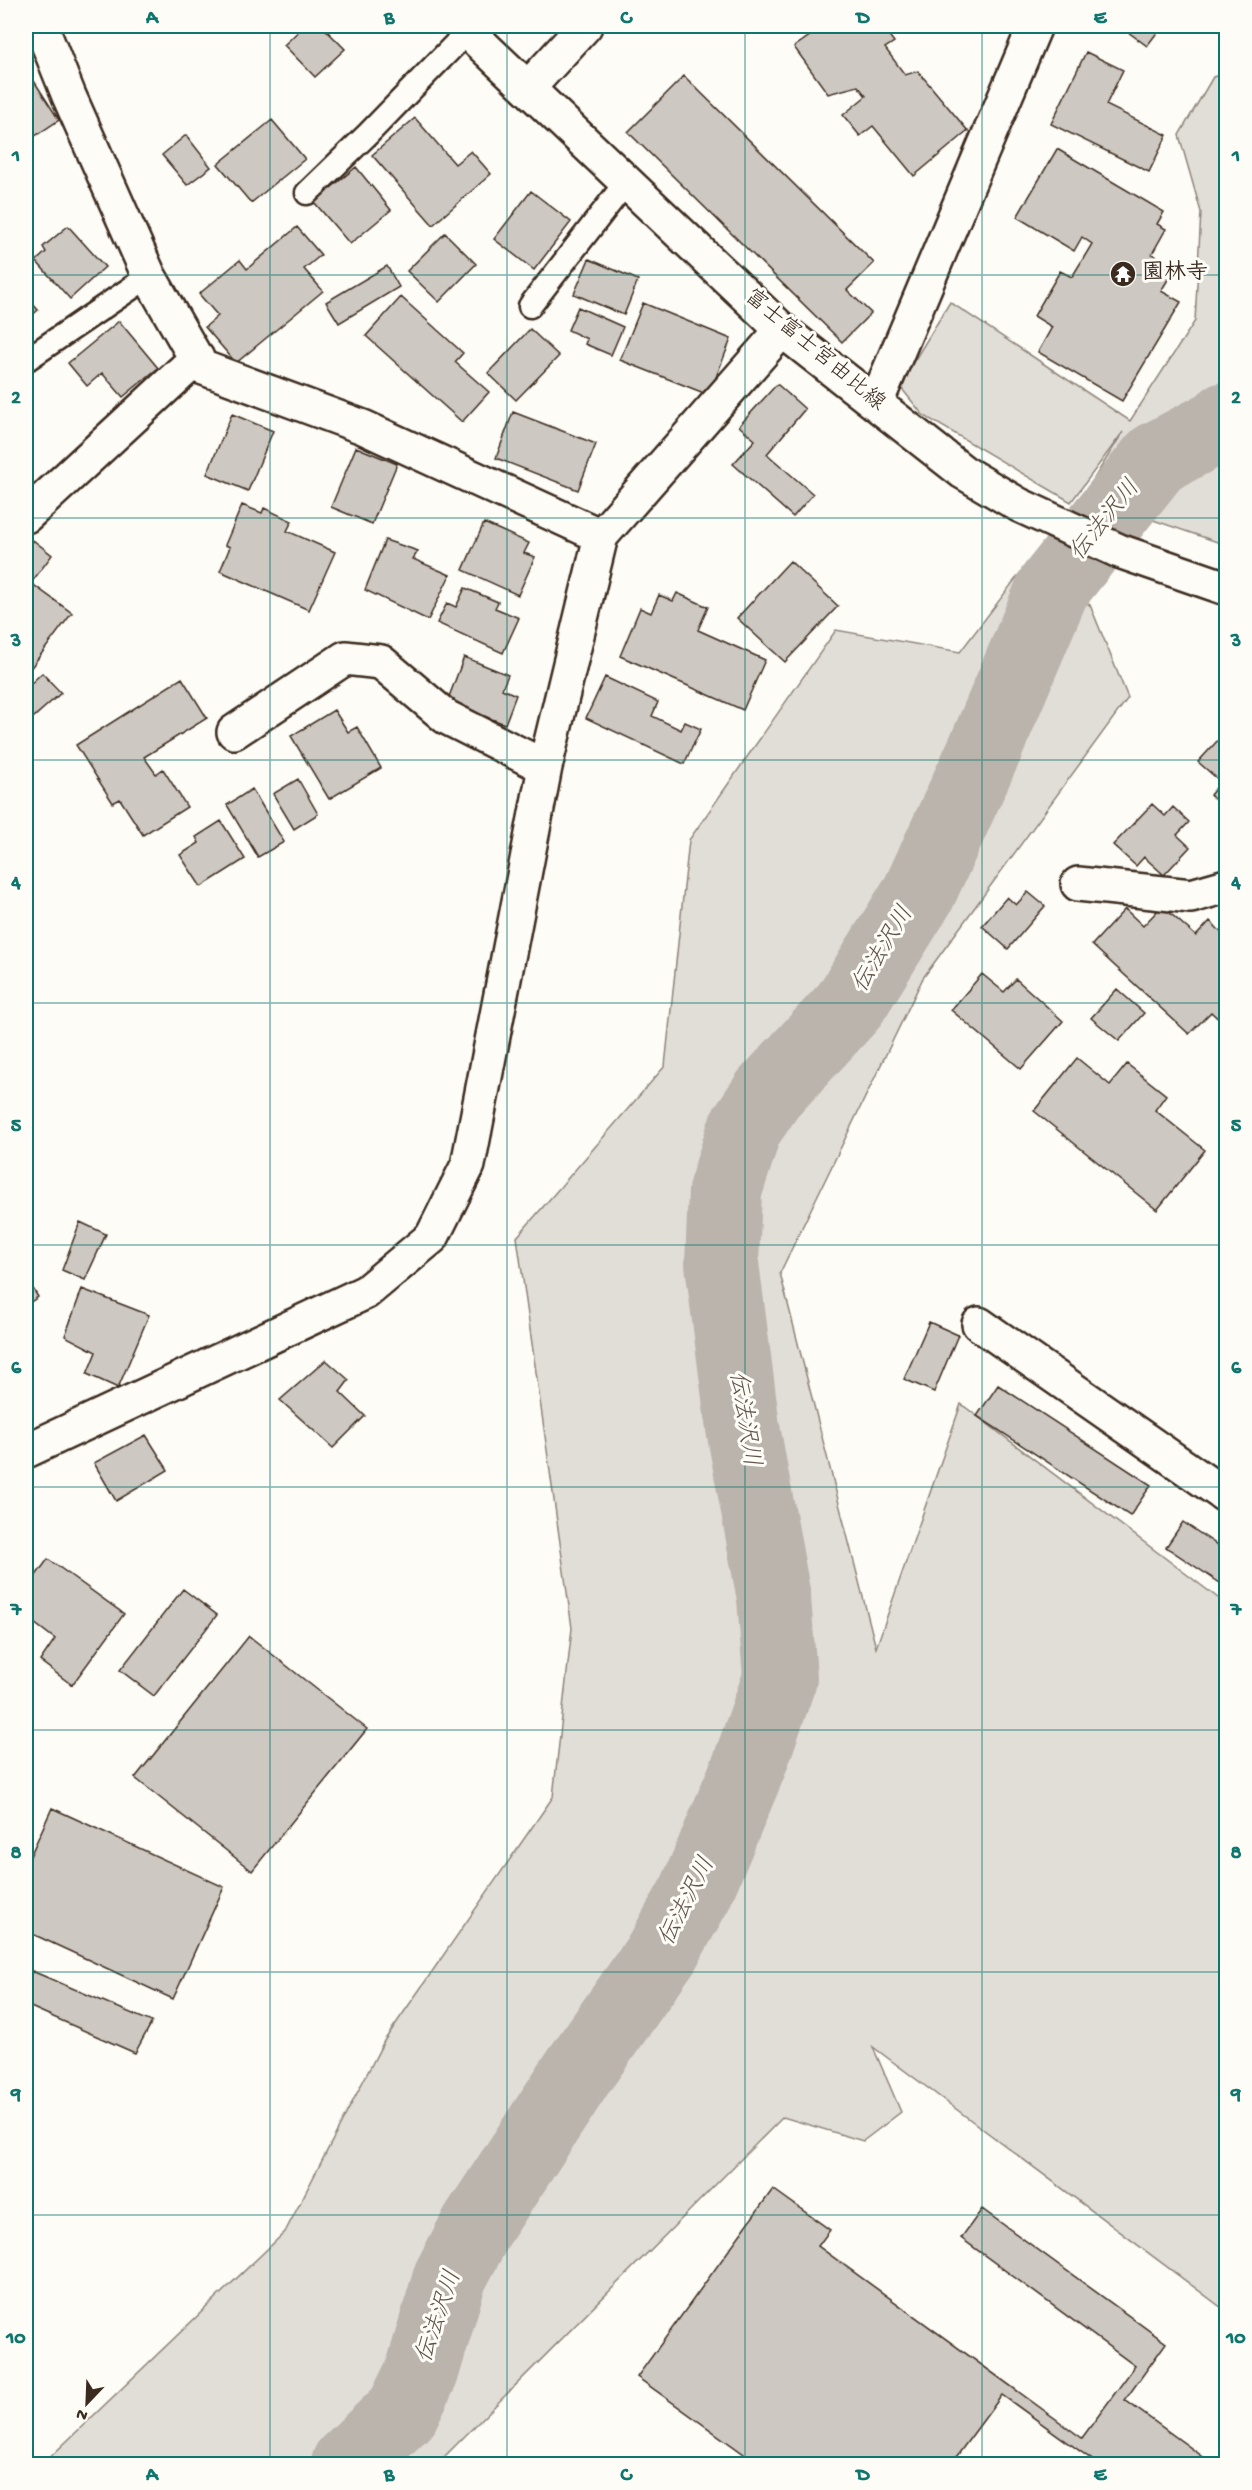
<svg xmlns="http://www.w3.org/2000/svg" width="1252" height="2490" viewBox="0 0 1252 2490" font-family="'Gochi Hand','Klee One',sans-serif">
<style>
.green{fill:#e1ded7;stroke:#8e847a;stroke-width:1.5}
.lines{fill:none;stroke-linecap:round;stroke-linejoin:round}
.river{stroke:#bbb4ad;stroke-width:74}
.building{fill:#cdc8c2;stroke:#3b2a1e;stroke-width:1.5}
.lane-casing{stroke:#3b2a1e;stroke-width:27}
.street-casing{stroke:#3b2a1e;stroke-width:38}
.primary-casing{stroke:#3b2a1e;stroke-width:38}
.lane{stroke:#fdfcf7;stroke-width:22}
.street{stroke:#fdfcf7;stroke-width:33}
.primary{stroke:#fdfcf7;stroke-width:33}
.grid{fill:none;stroke:#0f766e;stroke-width:1.5;stroke-opacity:0.55}
.labels{text-anchor:middle;dominant-baseline:central;stroke-width:6;stroke-linejoin:round;paint-order:stroke}
.poi-label{font-size:22px;font-weight:bold;fill:#3b2a1e;stroke:#fdfcf7;text-anchor:start}
.street-label{font-size:22px;fill:#3b2a1e;stroke:#fdfcf7}
.water-label{font-size:24px;font-style:italic;fill:#615349;stroke:#fdfcf7}
.neatline{fill:none;stroke:#0f766e;stroke-width:2}
.grid-label{font-size:20px;text-anchor:middle;font-weight:bold;fill:#0f766e}
</style>
<rect width="100%" height="100%" fill="#fdfcf7"/>
<filter id="ink" filterUnits="userSpaceOnUse"><feTurbulence type="fractalNoise" baseFrequency=".0167" numOctaves="2"/><feDisplacementMap in="SourceGraphic" scale="12" xChannelSelector="R" yChannelSelector="G"/><feConvolveMatrix kernelMatrix="1 2 1 2 8 2 1 2 1" color-interpolation-filters="sRGB"/></filter>
<g filter="url(#ink)">
<path class="green" d="M1226,73v472l-143,-49 40,-64 -52,70 -148,-87 -21,-26 9,-23 39,-64 180,119 65,-100 6,-109 -22,-77 34,-58z
M1027,564l63,41 38,93 -205,280 -143,295 96,375 85,-244 265,200v707l-353,-264 28,65 -38,29 -80,-24 -346,347h-394l242,-232 99,-191 169,-244 19,-169 -55,-391 148,-171 24,-226 147,-210 124,22z"/>
<g class="lines">
<path class="river" d="M348,2464l55,-53 19,-39 28,-95 27,-51 101,-154 85,-121 33,-59 53,-126 31,-88 -6,-80 -31,-170 -21,-164 3,-73 20,-63 23,-34 81,-88 70,-113 67,-146 67,-159 103,-129 64,-34 6,-6"/>
</g>
<path class="building" d="M304,26h18l23,23 -30,28 -31,-32z
M824,26h58l12,16 -9,6 20,27 13,-4 50,60 -54,45 -41,-50 -13,10 -17,-21 23,-19 -8,-10 -30,8 -34,-47z
M1120,26h42l-15,20z
M1086,52l37,18 -17,35 61,30 -18,37 -98,-48z
M684,76l190,187 -27,27 24,23 -29,29 -214,-210z
M34,81l25,39 -33,22v-55z
M415,118l40,46 16,-13 20,23 -58,51 -61,-70z
M272,120l33,39 -54,44 -33,-39z
M186,135l25,32 -24,18 -25,-30z
M1057,149l107,63 -7,12 9,5 -14,25 23,14 -14,23 20,11 -59,99 -84,-49 14,-25 -18,-11 26,-45 12,6 20,-33 -10,-7 -8,14 -57,-34z
M356,167l35,43 -41,34 -36,-42z
M531,191l40,31 -37,48 -40,-31z
M68,226l37,41 -35,32 -34,-38 10,-9 -3,-5z
M297,227l24,28 -17,14 19,22 -87,72 -31,-36 13,-11 -19,-22 41,-34 7,9z
M445,233l31,31 -37,38 -32,-31z
M589,259l49,21 -14,35 -50,-21z
M387,266l12,21 -60,36 -13,-21z
M26,296l12,14 -12,11z
M401,297l62,56 -8,9 34,30 -27,30 -96,-86z
M643,303l88,36 -22,56 -89,-35z
M578,307l45,20 -12,28 -26,-11 2,-5 -19,-9z
M119,321l39,47 -35,29 -21,-24 -15,13 -19,-23z
M530,329l29,27 -43,44 -28,-27z
M777,384l28,25 -38,45 46,40 -20,23 -60,-53 22,-24 -16,-14z
M513,412l83,32 -18,46 -82,-32z
M232,414l41,17 -25,60 -41,-17z
M356,447l41,17 -25,60 -41,-17z
M242,505l20,8 2,-5 28,13 -5,10 48,21 -26,58 -89,-39 10,-24 -5,-2z
M484,523l45,20 -5,10 11,4 -17,38 -55,-25z
M33,540l19,15 -21,28 41,30 -45,60 -1,-124z
M385,540l33,11 -5,8 37,16 -22,45 -63,-30z
M790,561l48,45 -53,56 -48,-44z
M465,588l33,14 -3,6 24,10 -16,35 -66,-30 10,-20 9,4z
M677,593l31,14 -10,23 67,30 -22,50 -123,-54 20,-48 11,5 8,-18 14,6z
M464,657l44,18 -6,14 14,6 -11,29 -58,-22z
M42,673l19,20 -35,31v-36z
M605,677l53,25 -6,14 29,14 4,-8 16,7 -17,35 -98,-46z
M182,678l25,40 -63,39 12,17 7,-5 24,38 -44,28 -23,-36 -7,4 -37,-58z
M334,710l14,22 9,-5 24,41 -52,31 -38,-63z
M1219,739l7,7v64l-16,-15 11,-13 -23,-20z
M298,779l20,35 -24,15 -21,-35z
M252,789l32,53 -26,15 -31,-52z
M1152,804l13,12 8,-9 16,15 -12,13 13,12 -26,28 -20,-18 -8,9 -23,-21z
M221,821l24,38 -44,28 -21,-32 19,-12 -3,-6z
M1028,892l17,14 -37,43 -26,-23 25,-29 9,8z
M1162,906l34,30 14,-15 16,16v89l-15,-14 -22,22 -97,-89 33,-36 18,17z
M982,974l22,18 12,-13 47,42 -42,48 -70,-59z
M1117,989l27,24 -25,28 -28,-23z
M1077,1058l33,27 17,-21 39,31 -11,15 50,40 -48,60 -123,-99z
M80,1222l26,12 -21,46 -23,-10z
M26,1277l12,20 -12,8z
M82,1289l67,26 -31,73 -31,-14 9,-22 -31,-16z
M929,1322l29,13 -24,57 -30,-13z
M326,1360l23,20 -9,12 25,24 -32,32 -53,-48z
M998,1385l153,100 -21,31 -153,-100z
M146,1435l22,35 -52,31 -22,-38z
M1183,1522l43,29v22l-6,10 -54,-36z
M48,1559l76,55 -52,71 -32,-24 15,-22 -29,-22v-28z
M183,1589l34,26 -63,81 -34,-26z
M249,1636l118,93 -115,142 -117,-93z
M52,1808l172,79 -51,112 -147,-68v-66z
M32,1971l120,51 -17,31 -109,-48v-22z
M773,2189l57,41 -12,16 264,192 53,-72 -174,-128 21,-29 184,134 -41,57 88,64h-115l-96,-69 -51,69h-193l-121,-87z"/>
<g class="lines">
<g class="lane-casing">
<path id="lane" d="M307,193l61,-59 100,-103
M530,306l97,-125
M26,360l123,-84"/>
</g>
<g class="street-casing">
<path id="street" d="M41,26l28,70 80,180 52,91 162,60 238,109
M529,87l56,-61
M876,403l159,-377
M26,516l171,-158
M234,732l111,-74 36,4 65,55 99,50
M1078,884l113,12 35,-10
M979,1324l247,172
M26,1451l340,-159 66,-55 36,-72 77,-398 56,-231 181,-206"/>
</g>
<g class="primary-casing">
<path id="primary" d="M462,26l320,304 181,142 56,33 100,46 107,37"/>
</g>
<use href="#lane" class="lane"/>
<use href="#street" class="street"/>
<use href="#primary" class="primary"/>
</g>
</g>
<path class="grid" d="M270,26v2438M507,26v2438M745,26v2438M982,26v2438M26,275h1200M26,518h1200M26,760h1200M26,1003h1200M26,1245h1200M26,1487h1200M26,1730h1200M26,1972h1200M26,2215h1200"/>
<defs>
<g id="temple-disc" transform="scale(1.35)"><circle r="9.5" fill="#3b2a1e" stroke="#fdfcf7"/><path d="M0-6L5-2H3V0L6.5 2.5H4V6H1.5V3h-3V6H-4V2.5H-6.5L-3 0V-2H-5Z" fill="#fff"/></g>
</defs>
<g fill-rule="evenodd">
<use href="#temple-disc" x="1123" y="274"/>
</g>
<g class="labels">
<g class="poi-label">
<text x="1142" y="274">園林寺</text>
</g>
<g class="street-label">
<text transform="translate(814 351) rotate(40)">富士富士宮由比線</text>
</g>
<g class="water-label">
<text transform="translate(1106 521) rotate(-51)">伝法沢川</text>
<text transform="translate(884 950) rotate(-59)">伝法沢川</text>
<text transform="translate(743 1419) rotate(81)">伝法沢川</text>
<text transform="translate(688 1902) rotate(-63)">伝法沢川</text>
<text transform="translate(440 2317) rotate(-71)">伝法沢川</text>
</g>
</g>
<rect width="1252" height="2490" fill="none" stroke="#fdfcf7" stroke-width="66"/>
<g transform="translate(87 2403) rotate(203)" stroke="#fdfcf7" stroke-width="4.5" paint-order="stroke">
<path d="M0-4.5L10 22L0 15L-10 22Z" fill="#3b2a1e"/>
<text y="-9" font-size="16" font-weight="bold" text-anchor="middle" fill="#3b2a1e">N</text>
</g>
<rect x="33" y="33" width="1186" height="2424" class="neatline"/>
<g class="grid-label">
<text x="152" y="23">A</text>
<text x="389" y="23">B</text>
<text x="626" y="23">C</text>
<text x="863" y="23">D</text>
<text x="1100" y="23">E</text>
<text x="16" y="161">1</text>
<text x="1236" y="161">1</text>
<text x="16" y="403">2</text>
<text x="1236" y="403">2</text>
<text x="16" y="646">3</text>
<text x="1236" y="646">3</text>
<text x="16" y="888">4</text>
<text x="1236" y="888">4</text>
<text x="16" y="1131">5</text>
<text x="1236" y="1131">5</text>
<text x="16" y="1373">6</text>
<text x="1236" y="1373">6</text>
<text x="16" y="1615">7</text>
<text x="1236" y="1615">7</text>
<text x="16" y="1858">8</text>
<text x="1236" y="1858">8</text>
<text x="16" y="2100">9</text>
<text x="1236" y="2100">9</text>
<text x="16" y="2343">10</text>
<text x="1236" y="2343">10</text>
<text x="152" y="2480">A</text>
<text x="389" y="2480">B</text>
<text x="626" y="2480">C</text>
<text x="863" y="2480">D</text>
<text x="1100" y="2480">E</text>
</g>
</svg>
